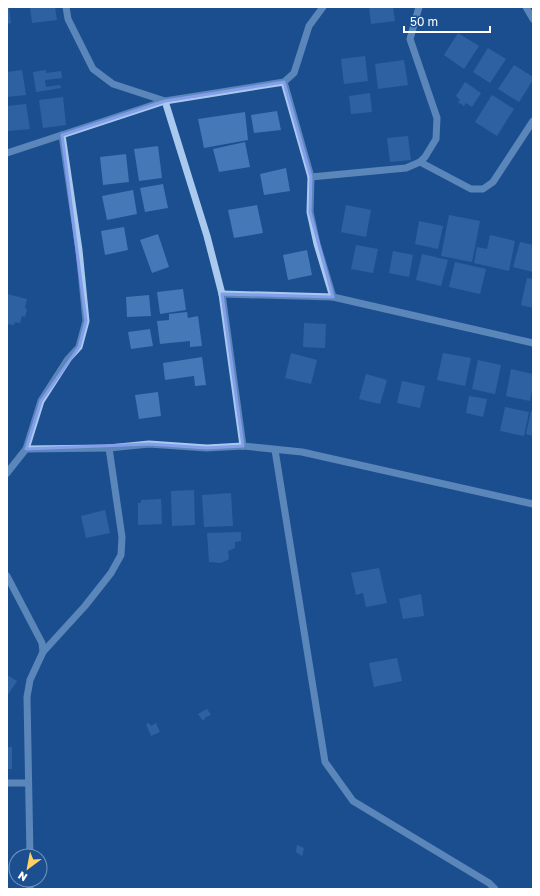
<svg xmlns="http://www.w3.org/2000/svg" width="540" height="896" font-family="'Golos Text',sans-serif">
	<style>
		.building { fill: #4478b7 }
		.lines { fill: none; stroke-linecap: round; stroke-linejoin: round }
		.minor { stroke: #a9c9ee; stroke-width: 7 }
		.marked { fill: none; stroke: #839eea; stroke-width: 3; stroke-linejoin: round }
	</style>
	<rect width="100%" height="100%" fill="#1b4f8f"/>
	<!-- building -->
	<g class="building">
		<path d="M7,7h2l2,16 -4,1z"/>
		<path d="M30,7h25l2,13 -25,3z"/>
		<path d="M369,7h24l2,14 -24,3z"/>
		<path d="M458,33l21,13 -15,23 -20,-14z"/>
		<path d="M488,48l18,11 -16,24 -17,-11z"/>
		<path d="M365,56l3,25 -24,3 -3,-25z"/>
		<path d="M404,60l4,25 -30,4 -3,-25z"/>
		<path d="M514,65l19,12v3l-14,22 -21,-13z"/>
		<path d="M22,70l4,25 -19,2v-25z"/>
		<path d="M46,70v3l15,-2 1,7 -17,2 1,7 14,-2 1,3 -25,4 -3,-20z"/>
		<path d="M465,82l16,11 -9,14 -6,-4 -2,3 -6,-4 2,-2 -4,-4z"/>
		<path d="M370,93l2,19 -21,2 -2,-18z"/>
		<path d="M492,95l22,14 -17,27 -22,-14z"/>
		<path d="M63,97l3,28 -23,3 -4,-28z"/>
		<path d="M26,104l4,25 -23,2v-25z"/>
		<path d="M277,111l4,19 -27,3 -3,-18z"/>
		<path d="M245,112l3,28 -44,8 -6,-29z"/>
		<path d="M408,136l3,24 -21,2 -3,-24z"/>
		<path d="M245,142l5,25 -31,5 -6,-23z"/>
		<path d="M158,146l4,32 -23,3 -5,-32z"/>
		<path d="M126,154l3,28 -26,3 -3,-28z"/>
		<path d="M286,168l4,23 -26,4 -4,-21z"/>
		<path d="M163,184l5,24 -23,4 -5,-24z"/>
		<path d="M133,190l4,24 -30,6 -5,-24z"/>
		<path d="M257,205l6,28 -29,5 -6,-28z"/>
		<path d="M346,205l25,5 -5,27 -25,-5z"/>
		<path d="M449,215l31,6 -8,41 -31,-6z"/>
		<path d="M419,221l24,5 -5,23 -23,-5z"/>
		<path d="M124,227l4,23 -23,5 -4,-24z"/>
		<path d="M158,234l11,33 -17,6 -12,-33z"/>
		<path d="M490,235l25,6 -6,30 -35,-8 3,-16 10,2z"/>
		<path d="M520,242l13,3v27l-20,-5z"/>
		<path d="M356,245l22,4 -5,24 -22,-4z"/>
		<path d="M307,250l5,25 -24,5 -5,-25z"/>
		<path d="M393,251l20,4 -4,22 -20,-4z"/>
		<path d="M422,254l26,6 -7,26 -25,-6z"/>
		<path d="M455,262l31,7 -6,25 -31,-7z"/>
		<path d="M527,278l6,1v29l-12,-3z"/>
		<path d="M183,289l3,21 -26,4 -3,-22z"/>
		<path d="M7,294l20,5 -2,9 2,1 -2,8 -3,-1 -2,7 -5,-1 -1,3 -7,-1z"/>
		<path d="M149,295l2,21 -24,1 -1,-20z"/>
		<path d="M187,312l1,6 10,-2 4,30 -12,1v-6l-30,3 -3,-23 12,-1v-6z"/>
		<path d="M304,323l22,1 -1,24 -22,-1z"/>
		<path d="M150,329l3,17 -22,3 -3,-17z"/>
		<path d="M291,353l26,7 -6,24 -26,-6z"/>
		<path d="M443,353l28,5 -6,28 -28,-6z"/>
		<path d="M202,357l4,28 -11,1 -1,-10 -29,4 -2,-17z"/>
		<path d="M478,360l23,5 -6,29 -23,-5z"/>
		<path d="M511,369l22,5v13l-3,14 -24,-5z"/>
		<path d="M366,374l21,6 -7,24 -21,-5z"/>
		<path d="M402,381l23,5 -5,22 -23,-5z"/>
		<path d="M158,392l3,24 -22,3 -4,-24z"/>
		<path d="M469,396l18,3 -4,18 -17,-4z"/>
		<path d="M505,407l24,5 -5,24 -24,-5z"/>
		<path d="M531,411h2v25l-7,-2z"/>
		<path d="M194,490l1,35 -23,1 -1,-35z"/>
		<path d="M231,493l2,33 -29,1 -2,-32z"/>
		<path d="M161,499l1,25 -24,1v-22h3v-3z"/>
		<path d="M105,510l5,23 -24,5 -5,-22z"/>
		<path d="M241,532v9l-6,1v6l-7,3 1,8 -8,4 -12,-1 -2,-29z"/>
		<path d="M379,568l8,35 -21,4 -3,-14 -7,2 -5,-22z"/>
		<path d="M421,594l3,22 -21,3 -4,-20z"/>
		<path d="M397,658l5,23 -28,6 -5,-24z"/>
		<path d="M7,675l10,6 -10,15z"/>
		<path d="M207,709l4,6 -5,2 -3,4 -5,-7z"/>
		<path d="M149,723l2,3 5,-3 4,9 -9,4 -5,-12z"/>
		<rect x="7" y="747" width="5" height="22"/>
		<path d="M297,845l7,3 -2,8 -6,-4z"/>
	</g>
	<g class="lines">
		<!-- minor -->
		<g class="minor">
			<path d="M66,7l2,12 25,50 20,15 52,17 42,135 15,58 21,152"/>
			<path d="M526,7l7,12"/>
			<path d="M284,82l27,95"/>
			<path d="M7,153l158,-52 119,-19 10,-9 15,-47 14,-19"/>
			<path d="M420,162l51,27h12l10,-7 40,-61"/>
			<path d="M222,294l111,3 200,46"/>
			<path d="M333,297l-16,-53 -7,-32 1,-35 95,-9 14,-6 5,-5 11,-18 1,-21 -27,-79 9,-32"/>
			<path d="M26,449l83,-1 40,-4 58,4 36,-2 59,6 231,52"/>
			<path d="M275,450l50,312 28,39 136,82 6,6"/>
			<path d="M7,473l19,-24 15,-48 27,-42 11,-12 7,-26 -7,-71 -17,-115"/>
			<path d="M7,576l35,67 1,9 -13,28 -3,17 3,159"/>
			<path d="M43,652l42,-46 26,-33 10,-18 1,-18 -13,-89"/>
			<path d="M7,783h21"/>
			<path d="M30,880v9"/>
		</g>
	</g>
	<!-- marked area -->
	<path d="M0 0H540V896H0ZM284,82l27,95 -1,35 23,85 -111,-3 21,152 -36,2 -58,-4 -123,5 15,-48 38,-54 7,-26 -24,-186 103,-34z" fill="#1b4f8f" fill-opacity=".55" fill-rule="evenodd"/>
	<path class="marked" d="M284,82l27,95 -1,35 23,85 -111,-3 21,152 -36,2 -58,-4 -123,5 15,-48 38,-54 7,-26 -24,-186 103,-34z"/>
	<!-- border -->
	<rect width="540" height="896" fill="none" stroke="#ffffff" stroke-width="16"/>
	<!-- north arrow -->
	<g transform="translate(28 868) rotate(212)"><circle r="19" fill="#1b4f8f" stroke="#7695bc"/>
	<path d="M0-3L7 15L0 10L-7 15Z" fill="#ffd166"/>
	<text y="-6" font-size="11" font-weight="bold" text-anchor="middle" fill="#ffffff">N</text>
	</g>
	<!-- scale -->
	<path d="M404 26v6h86v-6" fill="none" stroke="#ffffff" stroke-width="2"/>
	<text x="410" y="26" font-size="12" fill="#ffffff" stroke="#1b4f8f" stroke-width="3" paint-order="stroke">50 m</text>
</svg>
